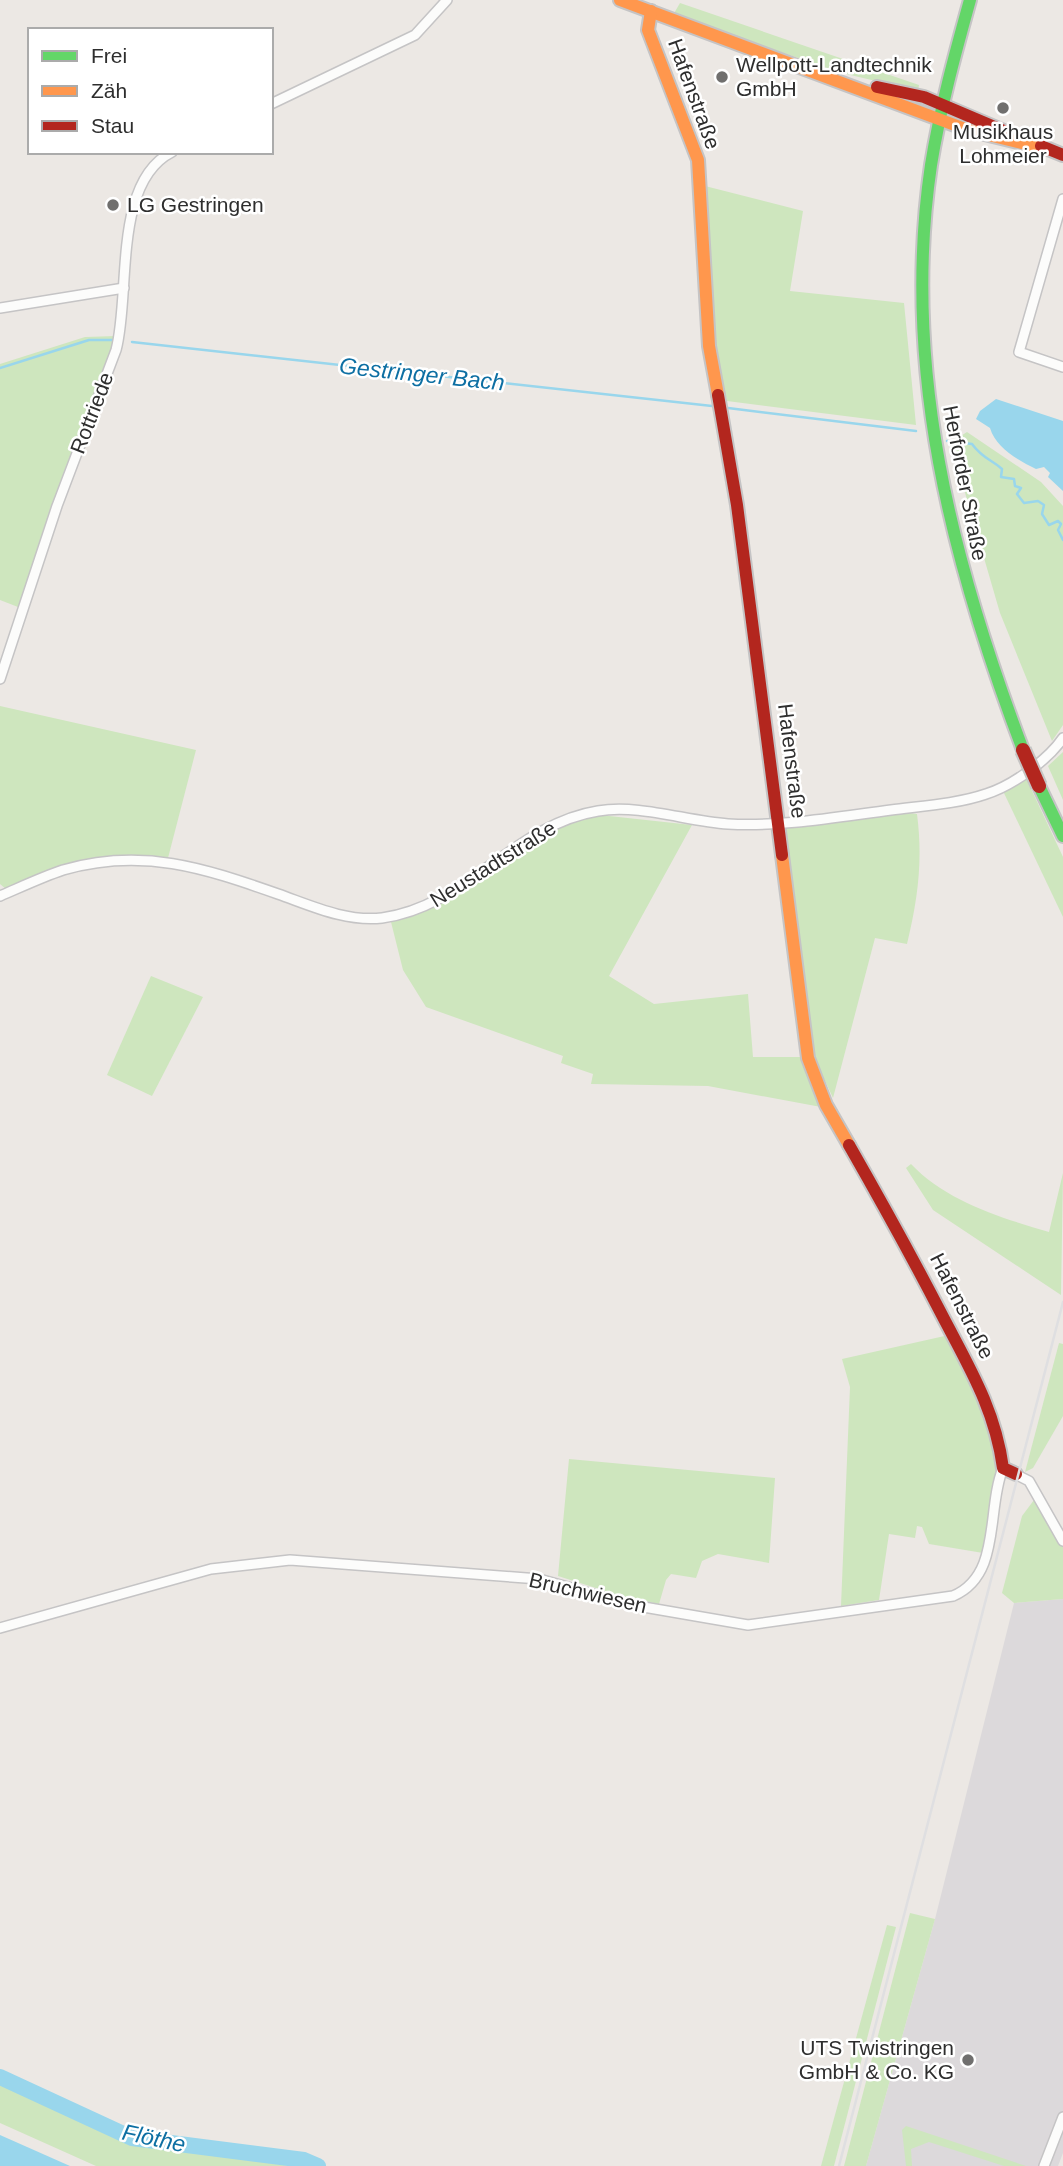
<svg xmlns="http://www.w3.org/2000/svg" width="1063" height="2166" font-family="Arial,sans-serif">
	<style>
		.industrial { fill: #dcd9db }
		.green { fill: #cee6be }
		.water { fill: #99d6ec }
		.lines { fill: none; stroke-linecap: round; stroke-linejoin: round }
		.stream { stroke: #99d6ec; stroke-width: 2.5 }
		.river { stroke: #99d6ec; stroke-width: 16 }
		.street-casing { stroke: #c5c4c5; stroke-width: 12 }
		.fast-casing { stroke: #c5c4c5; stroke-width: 16 }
		.slow-casing { stroke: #c5c4c5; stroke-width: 16 }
		.jam-casing { stroke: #c5c4c5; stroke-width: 16 }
		.street { stroke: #fcfcfb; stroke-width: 9 }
		.fast { stroke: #63d668; stroke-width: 12 }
		.slow { stroke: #ff974d; stroke-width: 12 }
		.jam { stroke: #b3261e; stroke-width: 12 }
		.rail { stroke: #dfdfe1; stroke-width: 2.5 }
		.jam-bridge-casing { stroke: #c6c5c4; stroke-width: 18; stroke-linecap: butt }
		.jam-bridge { stroke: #b3261e; stroke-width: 14 }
		.poi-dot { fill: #706f6e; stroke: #fff; stroke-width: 2.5 }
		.labels { text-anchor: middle; stroke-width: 5; stroke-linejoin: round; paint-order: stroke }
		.poi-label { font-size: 21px; fill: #2e2e2e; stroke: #fff; text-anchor: start }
		.street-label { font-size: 21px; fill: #2e2e2e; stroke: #fff }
		.water-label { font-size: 23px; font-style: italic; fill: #0d6fa3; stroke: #fff }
	</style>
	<rect width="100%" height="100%" fill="#ece8e4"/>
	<!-- industrial -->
	<path class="industrial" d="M1063,1599v554l-5,13h-192l69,-247 79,-316z"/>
	<!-- green -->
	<g class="green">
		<path d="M680,3l239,82 -1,6 -76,-18 -169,-58z"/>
		<path d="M705,186l98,25 -13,80 114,12 12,122 -189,-24 -11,-54z"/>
		<path d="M116,336l-98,271 -18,-7v-236l85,-27z"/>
		<path d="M967,432l74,50 22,24v219l-11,16 -52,-128 -43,-148 -1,-26z"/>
		<path d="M0,706l196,44 -28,108c-64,-9 -103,7 -162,31l-6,-5z"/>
		<path d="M1063,752v48l-15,-34z"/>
		<path d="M1026,778l37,79v60l-60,-126z"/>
		<path d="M902,812l15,2c6,46 1,85 -10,130l-32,-6 -42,160 -19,-41 -33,-231z"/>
		<path d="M600,815l92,10 -83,151 45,28 94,-10 5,63h51l17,50 -113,-21 -117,-2 2,-10 -32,-11 2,-7 -137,-49 -23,-37 -12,-48c69,-21 107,-61 167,-94 12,-7 28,-9 42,-13z"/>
		<path d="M151,976l52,21 -51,99 -45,-21z"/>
		<path d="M911,1164c35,37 90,54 138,68l14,-59 -2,122 -128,-85 -27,-42z"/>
		<path d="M949,1335l38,73 12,48 -16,97 -54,-9 -7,-17 -5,-1 -2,12 -26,-4 -10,66 -38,6 9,-219 -8,-28z"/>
		<path d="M1059,1343l4,1v72l-30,52 -8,4z"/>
		<path d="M569,1459l206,19 -6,85 -51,-9 -16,7 -6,17 -25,-4 -5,6 -7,24 -38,-8 -63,-20z"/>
		<path d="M1045,1499l18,35v65l-49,4 -12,-10 20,-77 12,-16z"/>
		<path d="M910,1913l25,6 -69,247h-22z"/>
		<path d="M887,1925l9,2 -62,239h-13z"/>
		<path d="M0,2083l132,58 178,25h-214l-96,-43z"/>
		<path d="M906,2126l120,40h-22l-75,-24 -18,7 1,17h-6l-4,-36z"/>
	</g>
	<!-- water -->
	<g class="water">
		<path d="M996,399l67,22v70l-15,-14 2,-4 -6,-6 -8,2c-18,-9 -40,-21 -46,-41l-14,-9 4,-8z"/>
		<path d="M0,2135l70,31h-70z"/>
	</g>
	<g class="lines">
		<!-- stream -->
		<g class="stream">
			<path d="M132,342l580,64"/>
			<path d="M0,368l89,-28h24"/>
			<path d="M728,408l188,23"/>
			<path d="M947,441l25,3c11,15 19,15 30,25l-1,8 13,2 1,7 6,2 -4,6 7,9 14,-2 6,4 -2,9 7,11 9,-4 3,3 -3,6 5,10"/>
		</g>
		<!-- river -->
		<path class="river" d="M0,2077l132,61 172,22 14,6"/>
		<!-- street casing -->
		<g class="street-casing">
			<g id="street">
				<path d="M271,104l144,-69 32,-35"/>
				<path d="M1063,199l-44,153 44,15"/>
				<path d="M0,308l124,-20"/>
				<path d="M0,679l57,-173 59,-156c15,-55 -4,-168 56,-198"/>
				<path d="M0,896c21,-9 42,-19 63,-26 79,-23 141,-2 215,24 34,12 68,28 104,24 84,-11 133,-94 216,-107 41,-7 88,10 130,13 54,3 109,-7 163,-14 31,-4 66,-6 95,-16 26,-8 62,-34 77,-56"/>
				<path d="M1019,1476l10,5 34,60"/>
				<path d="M0,1628l211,-59 79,-9 249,19 93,26 116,20 205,-29c49,-21 33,-86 50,-128"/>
				<path d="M1044,2166l19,-49"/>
			</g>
		</g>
		<!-- fast casing -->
		<g class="fast-casing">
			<g id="fast">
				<path d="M970,0c-15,54 -30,109 -39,165 -30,202 21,397 92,585"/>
				<path d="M1039,786l24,50"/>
			</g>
		</g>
		<!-- slow casing -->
		<g class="slow-casing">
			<g id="slow">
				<path d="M620,0l348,130 79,19"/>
				<path d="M651,11l-3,19 50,130 11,186 9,49"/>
				<path d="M782,855l26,203 18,47 23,40"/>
			</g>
		</g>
		<!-- jam casing -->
		<g class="jam-casing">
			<g id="jam">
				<path d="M877,87l47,10 80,34"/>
				<path d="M1041,146l22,9"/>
				<path d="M718,395l19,110 45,350"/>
				<path d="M849,1145c32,56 63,112 93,170 27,52 53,94 61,153l13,6"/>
			</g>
		</g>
		<!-- street -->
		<use href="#street" class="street"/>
		<!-- fast -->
		<use href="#fast" class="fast"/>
		<!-- slow -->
		<use href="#slow" class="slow"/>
		<!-- jam -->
		<use href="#jam" class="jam"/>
		<!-- rail -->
		<path class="rail" d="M839,2166l224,-864"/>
		<!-- jam-bridge casing -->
		<g class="jam-bridge-casing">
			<path id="jam-bridge" d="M1023,750l16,36"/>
		</g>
		<!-- jam-bridge -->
		<use href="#jam-bridge" class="jam-bridge"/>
	</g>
	<!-- markers -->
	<g class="poi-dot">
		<circle cx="722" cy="77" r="7"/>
		<circle cx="1003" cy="108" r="7"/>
		<circle cx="113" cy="205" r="7"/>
		<circle cx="968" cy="2060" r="7"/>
	</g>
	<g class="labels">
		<!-- poi labels -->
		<g class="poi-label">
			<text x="736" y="72">Wellpott-Landtechnik<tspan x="736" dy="24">GmbH</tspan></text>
			<text x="1003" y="139" text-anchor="middle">Musikhaus<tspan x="1003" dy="24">Lohmeier</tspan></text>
			<text x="127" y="212">LG Gestringen</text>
			<text x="954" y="2055" text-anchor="end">UTS Twistringen<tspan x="954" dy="24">GmbH &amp; Co. KG</tspan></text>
		</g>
		<!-- street labels -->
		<g class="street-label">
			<text transform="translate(694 94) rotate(70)" y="7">Hafenstraße</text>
			<text transform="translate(92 413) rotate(-69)" y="7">Rottriede</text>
			<text transform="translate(965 483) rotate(79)" y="7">Herforder Straße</text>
			<text transform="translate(792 761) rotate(83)" y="7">Hafenstraße</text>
			<text transform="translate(493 864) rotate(-32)" y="7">Neustadtstraße</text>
			<text transform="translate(962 1306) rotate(63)" y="7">Hafenstraße</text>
			<text transform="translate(588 1593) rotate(13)" y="7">Bruchwiesen</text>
		</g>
		<!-- water labels -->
		<g class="water-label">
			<text transform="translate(422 374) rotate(6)" y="8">Gestringer Bach</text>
			<text transform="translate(154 2138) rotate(12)" y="8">Flöthe</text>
		</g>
	</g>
	<!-- legend -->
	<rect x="28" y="28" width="245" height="126" fill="#ffffff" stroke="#ababab" stroke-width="2"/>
	<rect x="42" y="51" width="35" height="10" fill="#63d668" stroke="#ababab" stroke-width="2"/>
	<text x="91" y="63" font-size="21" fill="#2e2e2e">Frei</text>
	<rect x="42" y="86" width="35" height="10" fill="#ff974d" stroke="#ababab" stroke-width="2"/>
	<text x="91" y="98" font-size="21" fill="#2e2e2e">Zäh</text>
	<rect x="42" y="121" width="35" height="10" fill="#b3261e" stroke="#ababab" stroke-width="2"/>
	<text x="91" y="133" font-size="21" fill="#2e2e2e">Stau</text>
</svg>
